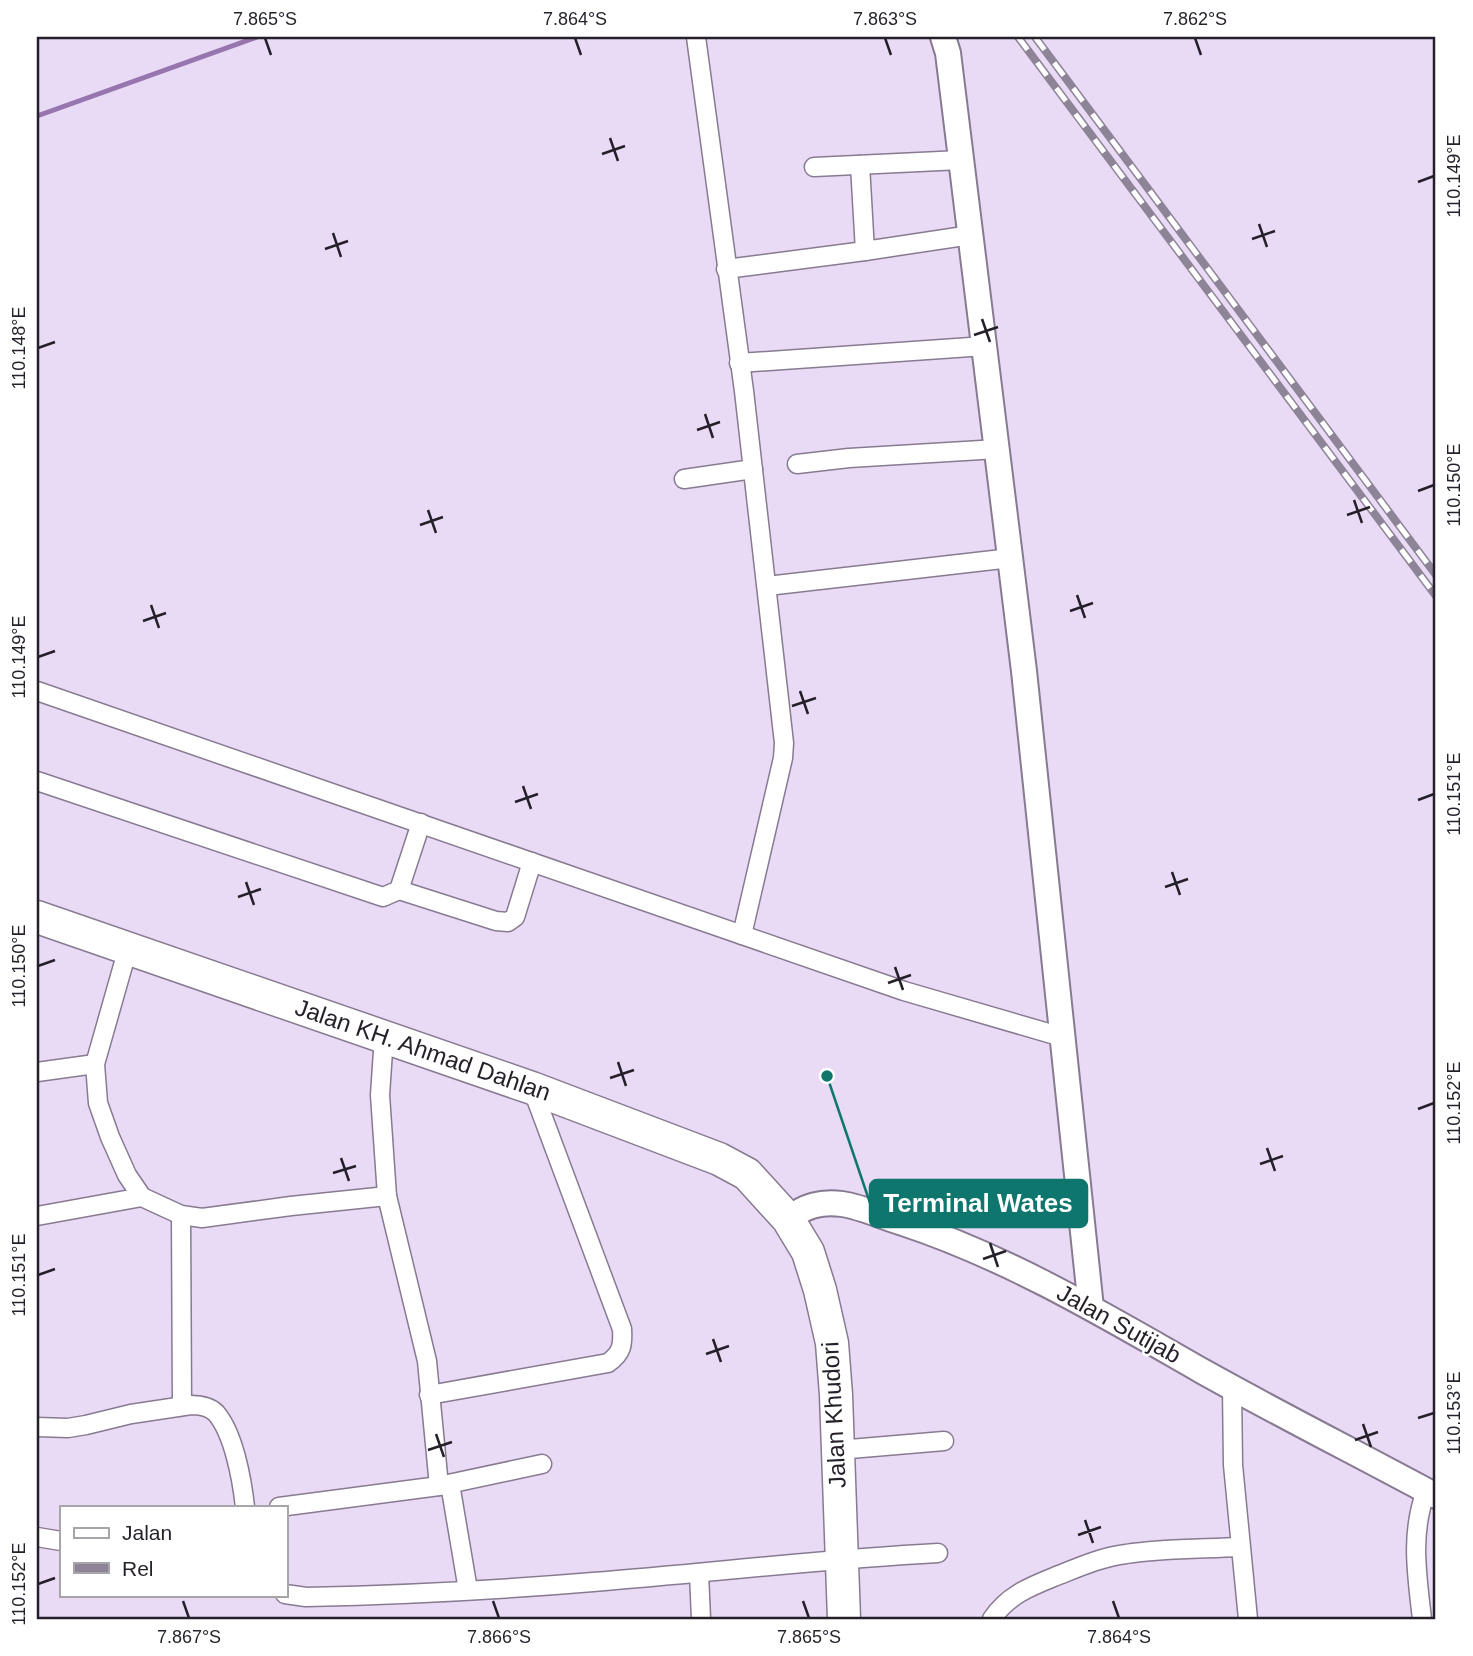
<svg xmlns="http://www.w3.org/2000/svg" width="1473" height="1656" font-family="Arial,sans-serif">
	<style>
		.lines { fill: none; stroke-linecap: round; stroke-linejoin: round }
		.stream { stroke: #9776af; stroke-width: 5 }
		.street-casing { stroke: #877a91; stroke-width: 21 }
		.secondary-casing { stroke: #877a91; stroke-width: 28 }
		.highway-casing { stroke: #877a91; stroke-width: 35 }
		.street { stroke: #fff; stroke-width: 18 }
		.secondary { stroke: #fff; stroke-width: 24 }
		.highway { stroke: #fff; stroke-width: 32 }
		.rail-casing { stroke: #8e8497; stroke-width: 8 }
		.rail { stroke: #fff; stroke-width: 5; stroke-dasharray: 16; stroke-linecap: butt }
		.ticks { fill: none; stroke: #241f28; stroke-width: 2.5 }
		.labels { text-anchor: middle; stroke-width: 5; stroke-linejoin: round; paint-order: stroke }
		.street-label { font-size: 24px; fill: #241f28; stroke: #fff }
		.leader { fill: none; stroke: #0f766e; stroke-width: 2.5 }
		.callout-dot { fill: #0f766e; stroke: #fff; stroke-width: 2.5 }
		.callout { fill: #0f766e; stroke: #0f766e; stroke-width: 2.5 }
		.callout-label { font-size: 26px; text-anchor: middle; font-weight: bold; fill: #fff }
		.neatline { fill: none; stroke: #241f28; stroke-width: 2.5 }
		.ticks-label { font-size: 18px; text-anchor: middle; fill: #241f28 }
	</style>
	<rect width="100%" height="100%" fill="#e9dbf5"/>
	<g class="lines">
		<!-- stream -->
		<path class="stream" d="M37,116l220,-79"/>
		<!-- street casing -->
		<g class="street-casing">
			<g id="street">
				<path d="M696,37l48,354 40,352 -1,15 -41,177"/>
				<path d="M860,165l5,86 106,-16"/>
				<path d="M814,167l147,-7"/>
				<path d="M726,269l139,-18"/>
				<path d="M739,363l246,-17"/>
				<path d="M797,464l52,-6 149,-9"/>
				<path d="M684,479l69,-10"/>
				<path d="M767,586l244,-28"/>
				<path d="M37,691l867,300 158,46"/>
				<path d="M37,781l346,116 16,-7 22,-67"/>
				<path d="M399,890l97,31 12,1 7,-5 17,-55"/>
				<path d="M128,948l-33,116 3,39 12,34 17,38 15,22 39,18 21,3 89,-12 96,-10"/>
				<path d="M384,1036l-4,59 7,101 40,165 12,125"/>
				<path d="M37,1072l58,-8"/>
				<path d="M181,1215l1,191"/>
				<path d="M37,1216l105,-19"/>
				<path d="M1232,1387l1,78 15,154"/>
				<path d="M429,1395l179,-32c14,-10 15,-18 14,-34l-90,-241"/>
				<path d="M37,1427l31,1 18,-3 45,-11 60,-9c9,0 18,1 25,8 18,21 26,67 29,94"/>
				<path d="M838,1450l106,-9"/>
				<path d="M450,1484l18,106"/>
				<path d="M279,1507l160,-21 103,-22"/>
				<path d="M37,1537l24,4"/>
				<path d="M699,1573l2,46"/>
				<path d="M285,1594l21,3c96,-2 192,-7 287,-15 115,-9 230,-23 345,-29"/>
				<path d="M992,1619c15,-23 37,-32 62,-42 23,-9 47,-20 72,-23 37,-6 76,-5 114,-7"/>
				<path d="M1422,1619c-5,-44 -12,-85 4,-128"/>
			</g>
		</g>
		<!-- secondary casing -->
		<g class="secondary-casing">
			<g id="secondary">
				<path d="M943,37l5,16 76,618 67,637"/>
				<path d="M788,1219c17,-13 33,-18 54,-15 20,3 41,13 61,19 106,35 203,93 299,148 77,43 156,83 234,125"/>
			</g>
		</g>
		<!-- highway casing -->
		<g class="highway-casing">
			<path id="highway" d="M37,917l495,171 187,71 28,15 41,45 20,33 12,38 12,53 4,52 8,224"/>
		</g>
		<!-- street -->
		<use href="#street" class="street"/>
		<!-- secondary -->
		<use href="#secondary" class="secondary"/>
		<!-- highway -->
		<use href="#highway" class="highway"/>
		<!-- rail casing -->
		<g class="rail-casing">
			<g id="rail">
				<path d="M1018,37l418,559"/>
				<path d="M1035,37l401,538"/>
			</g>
		</g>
		<!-- rail -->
		<use href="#rail" class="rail"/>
	</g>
	<!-- ticks -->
	<path class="ticks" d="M265,38l6,17M575,38l6,17M885,38l6,17M1195,38l6,17M610,138l8,23M602,154l23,-8M1418,182l16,-6M1259,224l8,23M333,233l8,24M1252,239l23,-8M325,249l23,-8M982,319l8,23M974,335l24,-8M38,348l17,-6M705,414l8,24M697,430l23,-8M1418,491l16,-6M1354,500l8,23M428,510l8,23M1347,515l23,-8M420,525l23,-8M1077,595l8,23M151,605l8,23M1070,611l23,-8M143,621l23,-8M38,657l17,-6M800,691l8,23M792,706l24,-8M523,786l8,23M1418,800l16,-6M515,802l23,-8M1172,872l8,23M246,882l8,23M1165,887l23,-8M238,897l23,-8M38,966l17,-6M895,967l8,23M888,983l23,-8M618,1062l8,24M610,1078l24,-8M1418,1109l16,-6M1267,1148l8,23M341,1158l8,23M1260,1164l23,-8M333,1173l23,-7M990,1243l8,24M983,1259l23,-8M38,1275l17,-6M713,1339l8,23M706,1354l23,-8M1418,1418l16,-5M1363,1424l8,23M436,1434l8,23M1355,1440l23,-8M428,1450l24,-8M1085,1520l8,23M1078,1535l23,-8M38,1584l17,-6M183,1601l6,17M493,1601l6,17M803,1601l6,17M1113,1601l6,17"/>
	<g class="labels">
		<!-- street labels -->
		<g class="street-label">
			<text transform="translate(423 1050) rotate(19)" y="8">Jalan KH. Ahmad Dahlan</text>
			<text transform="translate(1119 1324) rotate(29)" y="8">Jalan Sutijab</text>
			<text transform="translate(834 1415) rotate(-93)" y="8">Jalan Khudori</text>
		</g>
	</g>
	<!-- callouts -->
	<path class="leader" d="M827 1076L870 1203"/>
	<circle class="callout-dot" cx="827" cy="1076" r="7"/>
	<rect class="callout" x="870" y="1180" width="217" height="47" rx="7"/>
	<g class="callout-label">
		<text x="978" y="1212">Terminal Wates</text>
	</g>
	<!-- border -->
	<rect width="1473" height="1656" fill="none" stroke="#ffffff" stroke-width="77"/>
	<!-- legend -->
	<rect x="60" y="1506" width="228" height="91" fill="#ffffff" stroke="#a7a5a9" stroke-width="2"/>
	<rect x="74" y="1528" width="35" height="10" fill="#ffffff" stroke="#a7a5a9" stroke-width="2"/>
	<text x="122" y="1540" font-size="21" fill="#241f28">Jalan</text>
	<rect x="74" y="1563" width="35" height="10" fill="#8e8497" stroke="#a7a5a9" stroke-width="2"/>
	<text x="122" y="1576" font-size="21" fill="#241f28">Rel</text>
	<rect x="38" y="38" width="1396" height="1580" class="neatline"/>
	<g class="ticks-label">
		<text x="265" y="25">7.865°S</text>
		<text x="575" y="25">7.864°S</text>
		<text x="885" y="25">7.863°S</text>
		<text x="1195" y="25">7.862°S</text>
		<text transform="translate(1454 176) rotate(-90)" y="6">110.149°E</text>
		<text transform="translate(19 348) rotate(-90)" y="6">110.148°E</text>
		<text transform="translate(1454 485) rotate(-90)" y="6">110.150°E</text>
		<text transform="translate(19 657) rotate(-90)" y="6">110.149°E</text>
		<text transform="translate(1454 794) rotate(-90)" y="6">110.151°E</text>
		<text transform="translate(19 966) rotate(-90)" y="6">110.150°E</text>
		<text transform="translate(1454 1103) rotate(-90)" y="6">110.152°E</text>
		<text transform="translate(19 1275) rotate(-90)" y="6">110.151°E</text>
		<text transform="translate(1454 1413) rotate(-90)" y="6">110.153°E</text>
		<text transform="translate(19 1584) rotate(-90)" y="6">110.152°E</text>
		<text x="189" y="1643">7.867°S</text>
		<text x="499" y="1643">7.866°S</text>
		<text x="809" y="1643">7.865°S</text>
		<text x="1119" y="1643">7.864°S</text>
	</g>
</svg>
